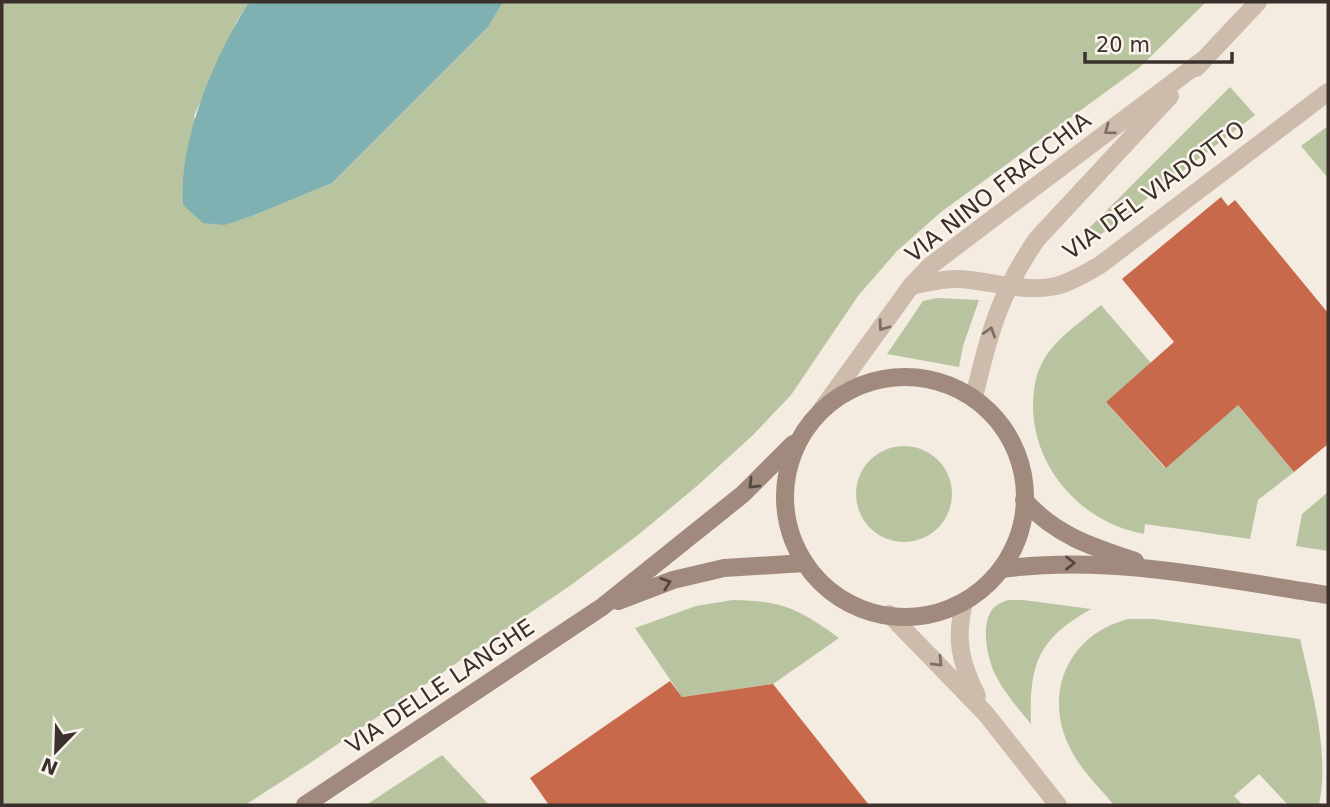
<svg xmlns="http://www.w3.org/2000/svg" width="1330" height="807" font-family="'DejaVu Sans',sans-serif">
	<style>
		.green { fill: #b8c4a0 }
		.water { fill: #7fb0b2 }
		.building { fill: #c8694b }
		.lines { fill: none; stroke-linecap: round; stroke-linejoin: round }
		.minor { stroke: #cdbbac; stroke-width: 18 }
		.tertiary { stroke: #cdbbac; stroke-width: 18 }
		.secondary { stroke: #a18a7d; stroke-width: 18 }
		.oneway { stroke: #7d6f65 }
		.oneway2 { stroke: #544640 }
		.labels { text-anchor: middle; stroke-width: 5; stroke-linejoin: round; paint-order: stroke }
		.street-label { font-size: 23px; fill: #3b302b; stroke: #fbf5ee }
	</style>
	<rect width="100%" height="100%" fill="#f4ebe1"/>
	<!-- green -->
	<g class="green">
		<path d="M2,2h247l-12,19 -43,95 31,109 27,-9 80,-33 156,-156 15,-25h703l-66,65 -199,145 -44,39 -39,45 -67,99 -39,41 -55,50 -59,49 -67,50 -264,180 -62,40h-243z"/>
		<path d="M1230,87l25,28 -164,127 -7,-9z"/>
		<path d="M1328,126v52l-27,-32z"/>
		<path d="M937,298l42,2 -16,46 -4,21 -72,-13 36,-53z"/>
		<path d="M1101,305l50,58 -45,39 59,66 72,-64 57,68 -36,28 -8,39 -105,-15 -1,10c-61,-11 -110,-64 -111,-127 0,-15 2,-32 10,-46 12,-22 39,-40 58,-56z"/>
		<circle cx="904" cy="494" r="48"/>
		<path d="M1328,492v59l-32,-5 6,-32z"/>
		<path d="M733,600c51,1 65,9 106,38l-66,46 -91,13 -47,-69 61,-22z"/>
		<path d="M1008,600h15l68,9c-53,30 -62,55 -60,115 -12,-15 -25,-29 -34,-46 -9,-16 -16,-48 -7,-65 4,-8 10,-10 18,-13z"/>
		<path d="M1128,619h26l146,20c12,53 30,113 19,166h-31l-29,-31 -25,22 9,9h-129c-14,-17 -33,-35 -43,-55 -29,-55 -4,-115 57,-131z"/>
		<path d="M442,755l47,50h-123z"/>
	</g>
	<!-- water -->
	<path class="water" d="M249,2h254l-15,25 -156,156 -80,33 -27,9 -22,-2 -20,-18c-5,-65 32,-149 66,-203z"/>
	<!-- building -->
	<g class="building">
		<path d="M1221,197l7,9 7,-6 93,113v131l-34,28 -56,-67 -72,63 -60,-66 68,-60 -52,-63z"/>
		<path d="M670,681l12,16 91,-13 96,121h-320l-19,-27z"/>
	</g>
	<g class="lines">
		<!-- minor -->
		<g class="minor">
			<path d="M911,286c16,-3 32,-8 49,-7 31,2 65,14 96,7 16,-4 30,-13 44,-21l228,-173"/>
			<path d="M964,602c-9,38 -4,59 13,94"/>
			<path d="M889,614l97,100 72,91"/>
		</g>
		<!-- tertiary -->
		<g class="tertiary">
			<path d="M1196,68l62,-66"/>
			<path d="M974,398c14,-62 26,-106 63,-159l133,-143"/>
			<path d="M822,409l89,-123 19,-20 273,-206"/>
		</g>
		<!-- secondary -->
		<g class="secondary">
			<circle cx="905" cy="497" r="120"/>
			<path d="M1024,500c31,35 68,47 111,61"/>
			<path d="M1002,569c108,-15 219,10 326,26"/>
			<path d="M618,601l55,-21 51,-12 81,-5"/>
			<path d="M305,805l297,-198 141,-113 50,-50"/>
		</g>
	</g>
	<!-- one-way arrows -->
	<defs><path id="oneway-chevron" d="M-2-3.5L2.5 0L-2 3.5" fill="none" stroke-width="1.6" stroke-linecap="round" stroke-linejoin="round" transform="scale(1.75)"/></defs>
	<g class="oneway">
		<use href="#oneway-chevron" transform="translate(1109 130) rotate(143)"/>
		<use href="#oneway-chevron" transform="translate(883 326) rotate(126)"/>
		<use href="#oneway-chevron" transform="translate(990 332) rotate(-73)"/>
		<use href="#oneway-chevron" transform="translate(938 662) rotate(45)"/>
	</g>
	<g class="oneway2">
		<use href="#oneway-chevron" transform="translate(753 484) rotate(135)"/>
		<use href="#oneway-chevron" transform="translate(1070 563)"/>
		<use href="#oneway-chevron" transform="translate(666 583) rotate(-19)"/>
	</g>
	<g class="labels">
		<!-- street labels -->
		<g class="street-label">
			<text transform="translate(998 187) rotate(-38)" y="8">VIA NINO FRACCHIA</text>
			<text transform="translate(1154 190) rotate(-36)" y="8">VIA DEL VIADOTTO</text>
			<text transform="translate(440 686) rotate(-34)" y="8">VIA DELLE LANGHE</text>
		</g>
	</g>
	<!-- border -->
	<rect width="1330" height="807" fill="none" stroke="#3b302b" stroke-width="7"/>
	<!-- north arrow -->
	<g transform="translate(56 751) rotate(203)" stroke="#fbf5ee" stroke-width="5" paint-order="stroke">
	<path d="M0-5L12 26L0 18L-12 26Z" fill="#3b302b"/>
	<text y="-10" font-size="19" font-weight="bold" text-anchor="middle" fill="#3b302b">N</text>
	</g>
	<!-- scale -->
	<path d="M1085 52v10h147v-10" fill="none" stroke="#3b302b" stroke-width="3.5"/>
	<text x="1096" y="52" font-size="21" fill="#3b302b" stroke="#fbf5ee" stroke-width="5" paint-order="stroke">20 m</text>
</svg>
